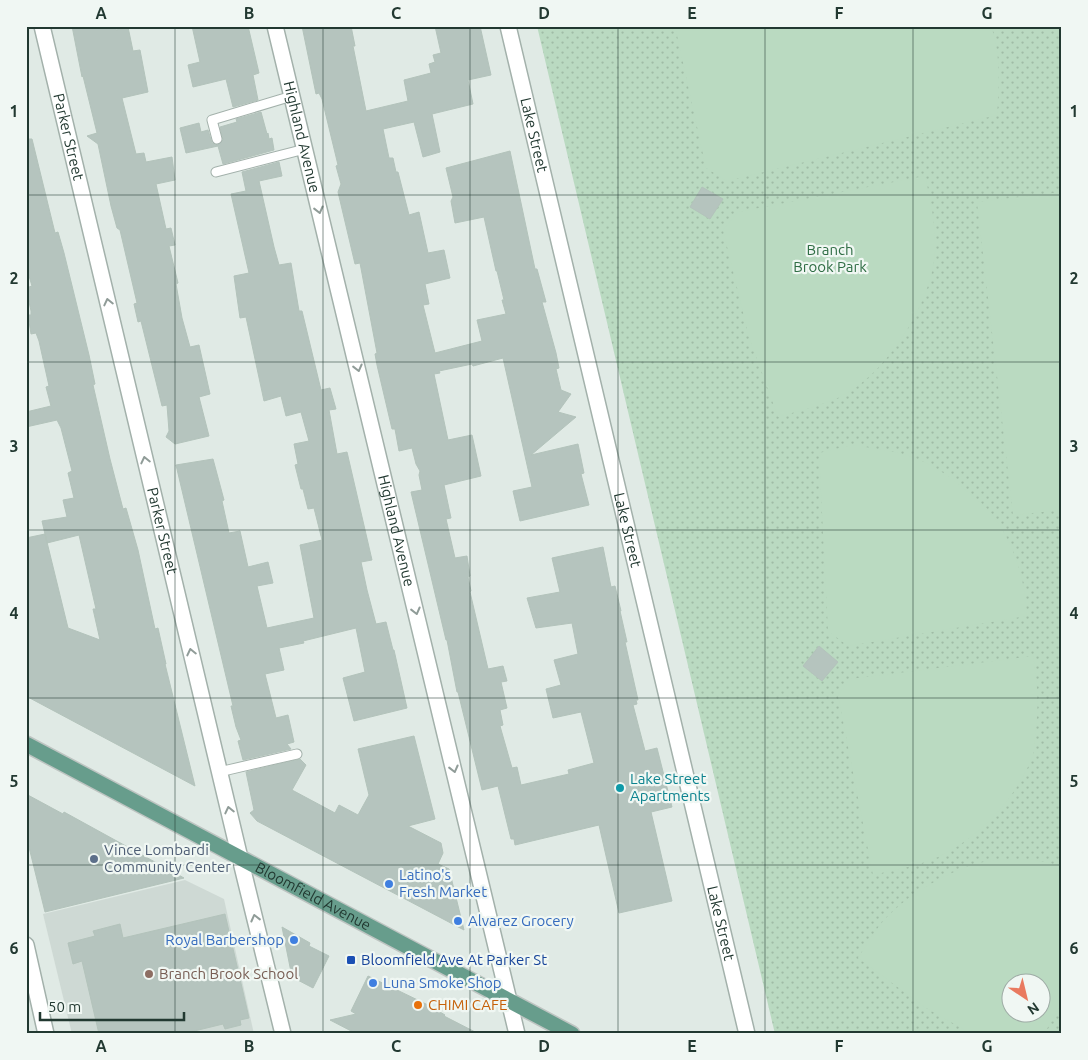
<svg xmlns="http://www.w3.org/2000/svg" width="1088" height="1060" font-family="Ubuntu,sans-serif">
	<style>
		.built { fill: #ced9d4 }
		.park { fill: url(#park-dots); fill-rule: evenodd }
		.pitch { fill: #badac1; fill-rule: evenodd }
		.building { fill: #b5c4be; stroke: #b3c3bb }
		.lines { fill: none; stroke-linecap: round; stroke-linejoin: round }
		.service-casing { stroke: #a3b1ab; stroke-width: 11 }
		.minor-casing { stroke: #a3b1ab; stroke-width: 18 }
		.tertiary-casing { stroke: #a3b1ab; stroke-width: 18 }
		.primary-casing { stroke: #bdc4c1; stroke-width: 18 }
		.service { stroke: #fff; stroke-width: 9 }
		.minor { stroke: #fff; stroke-width: 15 }
		.tertiary { stroke: #fff; stroke-width: 15 }
		.primary { stroke: #679d8c; stroke-width: 15 }
		.oneway { stroke: #909c98 }
		.grid { fill: none; stroke: #223931; stroke-width: 1; stroke-opacity: 0.55 }
		.culture-dot { fill: #0f9aa8; stroke: #f0f7f3; stroke-width: 2 }
		.service-dot { fill: #5c6f8a; stroke: #f0f7f3; stroke-width: 2 }
		.shop-dot { fill: #3f7fe0; stroke: #f0f7f3; stroke-width: 2 }
		.transit-dot { fill: #1a4fb4; stroke: #f0f7f3; stroke-width: 2 }
		.education-dot { fill: #8d6e63; stroke: #f0f7f3; stroke-width: 2 }
		.food-dot { fill: #e8710a; stroke: #f0f7f3; stroke-width: 2 }
		.labels { text-anchor: middle; stroke-width: 4.5; stroke-linejoin: round; paint-order: stroke }
		.street-label { font-size: 15px; fill: #223931; stroke: #f0f7f3 }
		.park-label { font-size: 15px; fill: #2f6d44; stroke: #f0f7f3 }
		.culture-label { font-size: 15px; fill: #0d838f; stroke: #f0f7f3; text-anchor: start }
		.service-label { font-size: 15px; fill: #4e5e75; stroke: #f0f7f3; text-anchor: start }
		.shop-label { font-size: 15px; fill: #366cbe; stroke: #f0f7f3; text-anchor: start }
		.transit-label { font-size: 15px; fill: #164399; stroke: #f0f7f3; text-anchor: start }
		.education-label { font-size: 15px; fill: #785e54; stroke: #f0f7f3; text-anchor: start }
		.food-label { font-size: 15px; fill: #c56008; stroke: #f0f7f3; text-anchor: start }
		.neatline { fill: none; stroke: #223931; stroke-width: 2 }
		.grid-label { font-size: 16px; text-anchor: middle; font-weight: bold; fill: #223931 }
	</style>
	<defs>
		<pattern id="park-dots" width="8" height="8" patternUnits="userSpaceOnUse" patternTransform="scale(1.25)"><rect width="8" height="8" fill="#badac1"/><path d="M2 2h.1M6 6h.1" fill="none" stroke="#a0bca6" stroke-width="1.8" stroke-linecap="round"/></pattern>
	</defs>
	<rect width="100%" height="100%" fill="#e0eae5"/>
	<!-- built -->
	<path class="built" d="M185,880l39,19 30,135h-182l-29,-120z"/>
	<!-- park -->
	<path class="park" d="M537,26h525v1008h-287zM1010,982h30v30h-30z"/>
	<!-- pitch -->
	<g class="pitch">
		<path d="M675,26h316c10,28 8,60 6,89l-270,66 -21,-13z"/>
		<path d="M925,176c6,26 11,49 10,76 -3,51 -49,123 -95,145 -20,9 -41,14 -62,20l-29,-80 -26,-107 15,-18z"/>
		<path d="M1062,192v318l-49,5 -36,-313z"/>
		<path d="M852,445c19,3 39,5 57,11 22,7 42,21 59,36 7,6 16,13 23,21 23,30 34,65 36,103l-179,30 -20,-15 -9,-178z"/>
		<path d="M1033,656c5,28 6,52 2,80 0,6 0,13 -2,19 -15,40 -49,78 -87,98 -22,12 -48,16 -73,22l-35,-180 12,-16z"/>
		<path d="M1005,859l30,1 27,6v137l-18,31h-72l-46,-26 -68,-50c6,-9 12,-20 19,-29 21,-29 64,-54 98,-65 9,-3 20,-3 30,-5zM1040,982v30h-30v-30z"/>
	</g>
	<!-- building -->
	<g class="building">
		<path d="M72,26h43l1,4 12,-3 5,24 7,-1 8,42 -26,6 14,56 8,-1 2,9 26,-5 3,23 -19,4 10,45 5,-1 4,17 -6,1 9,37 -2,1 6,34 8,29 9,-2 11,49 -11,3 10,39 -34,8 -9,-7 3,-6 -2,-26 -5,1 -21,-85 -3,1 -4,-18 3,-1 -17,-73 -3,-2 -6,-22 -13,-62 -11,-8 10,-3 -14,-57 -1,1z"/>
		<path d="M192,26h56l11,47 -6,2 5,25 -25,7 -7,-28 -33,8 -5,-22 12,-3z"/>
		<path d="M302,26h49l4,20h-2l13,65 42,-10 -4,-21 27,-7 -2,-9 6,-2 -2,-7 8,-2 -6,-27h45l11,49 -23,5 5,24 -41,10 8,38 -17,5 -9,-35 -31,7 6,29h4l3,14h2l11,43 10,-3 9,41 16,-3 6,28 -25,6 4,20 -6,1 12,48 47,-12 -5,-21 29,-6 -4,-14h2l-7,-29h-1l-12,-54 -29,6 -4,-22 2,-4 -7,-29 64,-17 25,118h2l9,33h-4l14,51 3,15 -3,1 5,21 10,4 -13,18 18,5 -45,38 47,-11 6,29 -3,1 8,31 -69,16 -7,-30 19,-4 -29,-129 -30,8 -1,-2 -33,7 1,2 -6,1 14,66 24,-5 9,41 -37,9 7,33 -5,1 9,39 12,-2 3,20 -2,1 3,14 -1,1 18,77 15,-3 4,15 -6,1 6,26 -7,2 3,15 -3,1 12,42 5,-1 4,18 48,-11 -1,-4 26,-7 -13,-51 -28,6 -7,-29 15,-4 -7,-25 24,-6 -6,-31 -36,5 -9,-30 33,-6 -8,-34 51,-11 8,40 4,-1 6,25h-1l7,31h-2l13,58h-2l1,4 -4,1 12,46 12,-3 15,59 -21,5 21,89 -53,12 -20,-88 -84,20 -1,-6h-3l-13,-53 -16,4 -24,-98h-1l-10,-52h-1l-35,-148 11,-2 -3,-15 1,-4 -4,-7 -4,-16 -13,3 -4,-22h-3l-15,-64 -2,-11 2,-1 -17,-90 -5,1 -17,-72 3,-8 -5,-18 2,-1 -16,-66 -3,-6 -3,1z"/>
		<path d="M261,112l6,22 1,-1 1,6 3,-1 2,12 -51,14 -5,-18 -32,7 -6,-25 19,-5 2,9 7,-2 4,13 6,2 5,-5 -3,-13 17,-5 -1,-3z"/>
		<path d="M26,139h6l23,94 3,-1 6,21 25,102 6,29 -2,1 17,74 13,50 3,-1 12,42 17,79 3,-1 8,36h-1l30,122 -169,-90v-158l19,-4 23,94 32,12 -7,-31h3l-17,-74 -32,8 -5,-22 25,-4 -4,-17 11,-2 -6,-25 4,-2 -11,-43 -4,-8 -31,7v-15l25,-6 -5,-19 3,-1 -10,-45 -3,-8 -5,1 -3,-19h3v-4l-5,-23 6,-2 -6,-20z"/>
		<path d="M279,162l3,14 -23,5 15,66 5,18 12,-2 8,48h3l19,79 9,-2 6,21 -7,1 8,44 10,-2 25,108 -11,2 6,28 9,34 10,-2 7,28h1l13,58 -53,13 -11,-43 22,-6 -9,-44 -53,13 1,2 -25,5 5,22 -19,4 11,44 12,-3 6,27 -7,2 4,5 -48,11 -5,-19 3,-1 -5,-13 -5,-21h2l-57,-241 37,-6 11,41 -2,1 7,32 11,-2 8,36 20,-5 5,21 -16,3 10,42 47,-10 -14,-73 22,-5 -8,-32 -6,1 -5,-20h-2l-6,-24 3,-1 -4,-20 15,-3 -8,-29 -15,4 -5,-20 -17,5 -18,-84 -6,1 -6,-42 15,-3 -18,-79 15,-3 -4,-19z"/>
		<path d="M702,187l21,12 -13,20 -20,-12z"/>
		<path d="M819,646l19,16 -16,19 -19,-15z"/>
		<path d="M414,736l21,83 -27,7 33,17 2,10 -5,11 11,5 15,61 -207,-109 -7,-8 4,-3 -8,-38 54,-13 6,6 -14,25 43,23 4,-8 19,10 11,-20 -11,-46z"/>
		<path d="M26,794l37,20 1,-2 120,66 -139,34 -19,-77z"/>
		<path d="M225,914l24,104 -9,2 1,5 -16,4 -2,-5 -41,10h-83l-17,-73 -9,3 -5,-21 27,-7 -2,-5 27,-7 3,14z"/>
		<path d="M282,927l28,16 -1,3 20,10 -16,32 -21,-11z"/>
		<path d="M368,976l60,29 17,10 -1,1 35,18h-122l-27,-14 26,-6 -5,-3z"/>
	</g>
	<g class="lines">
		<!-- service casing -->
		<g class="service-casing">
			<g id="service">
				<path d="M217,139l-5,-19 80,-24"/>
				<path d="M216,172l89,-23"/>
				<path d="M219,772l78,-18"/>
			</g>
		</g>
		<!-- minor casing -->
		<g class="minor-casing">
			<g id="minor">
				<path id="s1" d="M42,26l198,832 43,176"/>
				<path id="s2" d="M275,26l242,1008"/>
				<path d="M26,945l20,89"/>
			</g>
		</g>
		<!-- tertiary casing -->
		<g class="tertiary-casing">
			<g id="tertiary">
				<path id="s3" d="M508,26l239,1008"/>
			</g>
		</g>
		<!-- primary casing -->
		<g class="primary-casing">
			<g id="primary">
				<path id="s4" d="M26,744l546,290"/>
			</g>
		</g>
		<!-- service -->
		<use href="#service" class="service"/>
		<!-- minor -->
		<use href="#minor" class="minor"/>
		<!-- tertiary -->
		<use href="#tertiary" class="tertiary"/>
		<!-- primary -->
		<use href="#primary" class="primary"/>
	</g>
	<!-- one-way arrows -->
	<defs><path id="oneway-chevron" d="M-2-3.5L2.5 0L-2 3.5" fill="none" stroke-width="1.6" stroke-linecap="round" stroke-linejoin="round" transform="scale(1.25)"/></defs>
	<g class="oneway">
		<use href="#oneway-chevron" transform="translate(319 210) rotate(76)"/>
		<use href="#oneway-chevron" transform="translate(108 302) rotate(-103)"/>
		<use href="#oneway-chevron" transform="translate(358 368) rotate(76)"/>
		<use href="#oneway-chevron" transform="translate(145 460) rotate(-103)"/>
		<use href="#oneway-chevron" transform="translate(416 611) rotate(76)"/>
		<use href="#oneway-chevron" transform="translate(191 652) rotate(-103)"/>
		<use href="#oneway-chevron" transform="translate(454 769) rotate(76)"/>
		<use href="#oneway-chevron" transform="translate(229 810) rotate(-103)"/>
		<use href="#oneway-chevron" transform="translate(255 918) rotate(-104)"/>
	</g>
	<!-- grid -->
	<path class="grid" d="M175,26v1008M323,26v1008M470,26v1008M618,26v1008M765,26v1008M913,26v1008M26,195h1036M26,362h1036M26,530h1036M26,698h1036M26,865h1036"/>
	<!-- markers -->
	<circle class="culture-dot" cx="620" cy="788" r="5"/>
	<circle class="service-dot" cx="94" cy="859" r="5"/>
	<g class="shop-dot">
		<circle cx="389" cy="884" r="5"/>
		<circle cx="458" cy="921" r="5"/>
		<circle cx="294" cy="940" r="5"/>
		<circle cx="373" cy="983" r="5"/>
	</g>
	<rect class="transit-dot" x="346" y="955" width="10" height="10" rx="2.5"/>
	<circle class="education-dot" cx="149" cy="974" r="5"/>
	<circle class="food-dot" cx="418" cy="1005" r="5"/>
	<g class="labels">
		<!-- street labels -->
		<g class="street-label">
			<text dy="5" stroke="none"><textPath href="#s1" startOffset="114">Parker Street</textPath></text>
			<text dy="5" stroke="none"><textPath href="#s2" startOffset="114">Highland Avenue</textPath></text>
			<text dy="5" stroke="none"><textPath href="#s3" startOffset="112">Lake Street</textPath></text>
			<text dy="5" stroke="none"><textPath href="#s1" startOffset="519">Parker Street</textPath></text>
			<text dy="5" stroke="none"><textPath href="#s2" startOffset="519">Highland Avenue</textPath></text>
			<text dy="5" stroke="none"><textPath href="#s3" startOffset="518">Lake Street</textPath></text>
			<text dy="5" stroke="none"><textPath href="#s4" startOffset="325">Bloomfield Avenue</textPath></text>
			<text dy="5" stroke="none"><textPath href="#s3" startOffset="922">Lake Street</textPath></text>
		</g>
		<!-- park labels -->
		<g class="park-label">
			<text x="830" y="255">Branch<tspan x="830" dy="17">Brook Park</tspan></text>
		</g>
		<!-- culture labels -->
		<g class="culture-label">
			<text x="630" y="784">Lake Street<tspan x="630" dy="17">Apartments</tspan></text>
		</g>
		<!-- service labels -->
		<g class="service-label">
			<text x="104" y="855">Vince Lombardi<tspan x="104" dy="17">Community Center</tspan></text>
		</g>
		<!-- shop labels -->
		<g class="shop-label">
			<text x="399" y="880">Latino's<tspan x="399" dy="17">Fresh Market</tspan></text>
			<text x="468" y="926">Alvarez Grocery</text>
			<text x="284" y="945" text-anchor="end">Royal Barbershop</text>
			<text x="383" y="988">Luna Smoke Shop</text>
		</g>
		<!-- transit labels -->
		<g class="transit-label">
			<text x="361" y="965">Bloomfield Ave At Parker St</text>
		</g>
		<!-- education labels -->
		<g class="education-label">
			<text x="159" y="979">Branch Brook School</text>
		</g>
		<!-- food labels -->
		<g class="food-label">
			<text x="428" y="1010">CHIMI CAFE</text>
		</g>
	</g>
	<!-- border -->
	<rect width="1088" height="1060" fill="none" stroke="#f0f7f3" stroke-width="55"/>
	<!-- north arrow -->
	<g transform="translate(1026 998) rotate(145)"><circle r="24" fill="#f0f7f3" stroke="#9eaba5"/>
	<path d="M0-4L9 19L0 12L-9 19Z" fill="#e97a5f"/>
	<text y="-8" font-size="14" font-weight="bold" text-anchor="middle" fill="#223931">N</text>
	</g>
	<!-- scale -->
	<path d="M40 1012v8h144v-8" fill="none" stroke="#223931" stroke-width="2.5"/>
	<text x="48" y="1012" font-size="15" fill="#223931" stroke="#f0f7f3" stroke-width="4" paint-order="stroke">50 m</text>
	<rect x="28" y="28" width="1032" height="1004" class="neatline"/>
	<g class="grid-label">
		<text x="101" y="19">A</text>
		<text x="249" y="19">B</text>
		<text x="396" y="19">C</text>
		<text x="544" y="19">D</text>
		<text x="692" y="19">E</text>
		<text x="839" y="19">F</text>
		<text x="987" y="19">G</text>
		<text x="14" y="117">1</text>
		<text x="1074" y="117">1</text>
		<text x="14" y="284">2</text>
		<text x="1074" y="284">2</text>
		<text x="14" y="452">3</text>
		<text x="1074" y="452">3</text>
		<text x="14" y="619">4</text>
		<text x="1074" y="619">4</text>
		<text x="14" y="787">5</text>
		<text x="1074" y="787">5</text>
		<text x="14" y="954">6</text>
		<text x="1074" y="954">6</text>
		<text x="101" y="1052">A</text>
		<text x="249" y="1052">B</text>
		<text x="396" y="1052">C</text>
		<text x="544" y="1052">D</text>
		<text x="692" y="1052">E</text>
		<text x="839" y="1052">F</text>
		<text x="987" y="1052">G</text>
	</g>
</svg>
